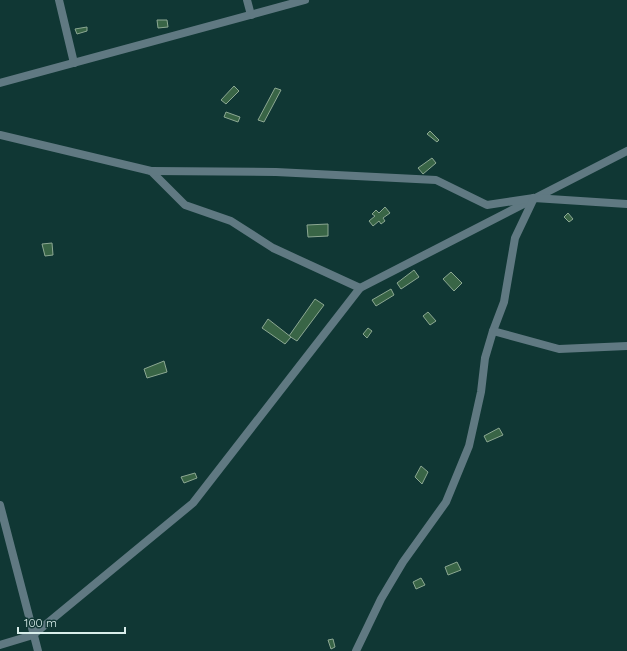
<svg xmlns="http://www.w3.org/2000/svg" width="627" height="651" font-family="Quicksand,sans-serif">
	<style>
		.building { fill: #396546; stroke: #8ca893 }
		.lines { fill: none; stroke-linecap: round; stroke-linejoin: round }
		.minor { stroke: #607982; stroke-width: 8 }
	</style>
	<rect width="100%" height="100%" fill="#103734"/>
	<!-- building -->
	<g class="building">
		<path d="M157,20h10l1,7 -10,1z"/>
		<path d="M87,27v4l-10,3 -2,-5z"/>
		<path d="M234,86l5,5 -13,13 -5,-4z"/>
		<path d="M275,88l6,2 -17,32 -6,-2z"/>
		<path d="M226,112l14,5 -2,5 -14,-5z"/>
		<path d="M430,131l9,9 -2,2 -10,-8z"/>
		<path d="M432,158l4,5 -13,11 -5,-6z"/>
		<path d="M385,207l5,6 -7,5 2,3 -4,3 -2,-3 -6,5 -4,-5 6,-5 -3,-2 4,-4 3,3z"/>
		<path d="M568,213l5,6 -4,3 -5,-5z"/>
		<path d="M328,224v12l-20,1 -1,-12z"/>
		<path d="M52,243l1,12 -8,1 -3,-12z"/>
		<path d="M414,270l5,7 -18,12 -4,-6z"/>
		<path d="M451,272l11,11 -8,8 -11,-12z"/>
		<path d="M391,289l3,6 -18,11 -4,-6z"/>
		<path d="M315,299l9,6 -27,36 -8,-5z"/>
		<path d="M428,312l8,9 -6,4 -7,-9z"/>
		<path d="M268,319l23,18 -6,7 -23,-16z"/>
		<path d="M368,328l4,3 -5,7 -4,-4z"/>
		<path d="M164,361l3,11 -20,6 -3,-9z"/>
		<path d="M499,428l4,7 -16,7 -3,-6z"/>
		<path d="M421,466l7,6 -6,12 -7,-7z"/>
		<path d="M195,473l2,5 -13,5 -3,-6z"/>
		<path d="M457,562l4,8 -13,5 -3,-8z"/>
		<path d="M421,578l4,7 -9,4 -3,-7z"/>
		<path d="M333,639l2,8 -4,2 -3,-9z"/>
	</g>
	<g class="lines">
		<!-- minor -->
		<g class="minor">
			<path d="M59,0l15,63"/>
			<path d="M247,0l4,15"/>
			<path d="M0,83l305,-83"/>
			<path d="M0,135l151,36 34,34 46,16 42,27 87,40 267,-137"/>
			<path d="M151,171l125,1 160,8 51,25 47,-7 93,6"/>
			<path d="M534,198l-19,40 -11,64 -11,29 66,18 68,-3"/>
			<path d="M0,505l38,146"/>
			<path d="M0,645l33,-10 160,-132 167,-215"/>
			<path d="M356,651l25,-52 22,-37 43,-60 23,-56 12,-54 4,-34 8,-27"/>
		</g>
	</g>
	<!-- scale -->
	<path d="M18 627v6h107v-6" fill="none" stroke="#d8edea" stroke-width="2"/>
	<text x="24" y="627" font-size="12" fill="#d8edea" stroke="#103734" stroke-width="3" paint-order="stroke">100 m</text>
</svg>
